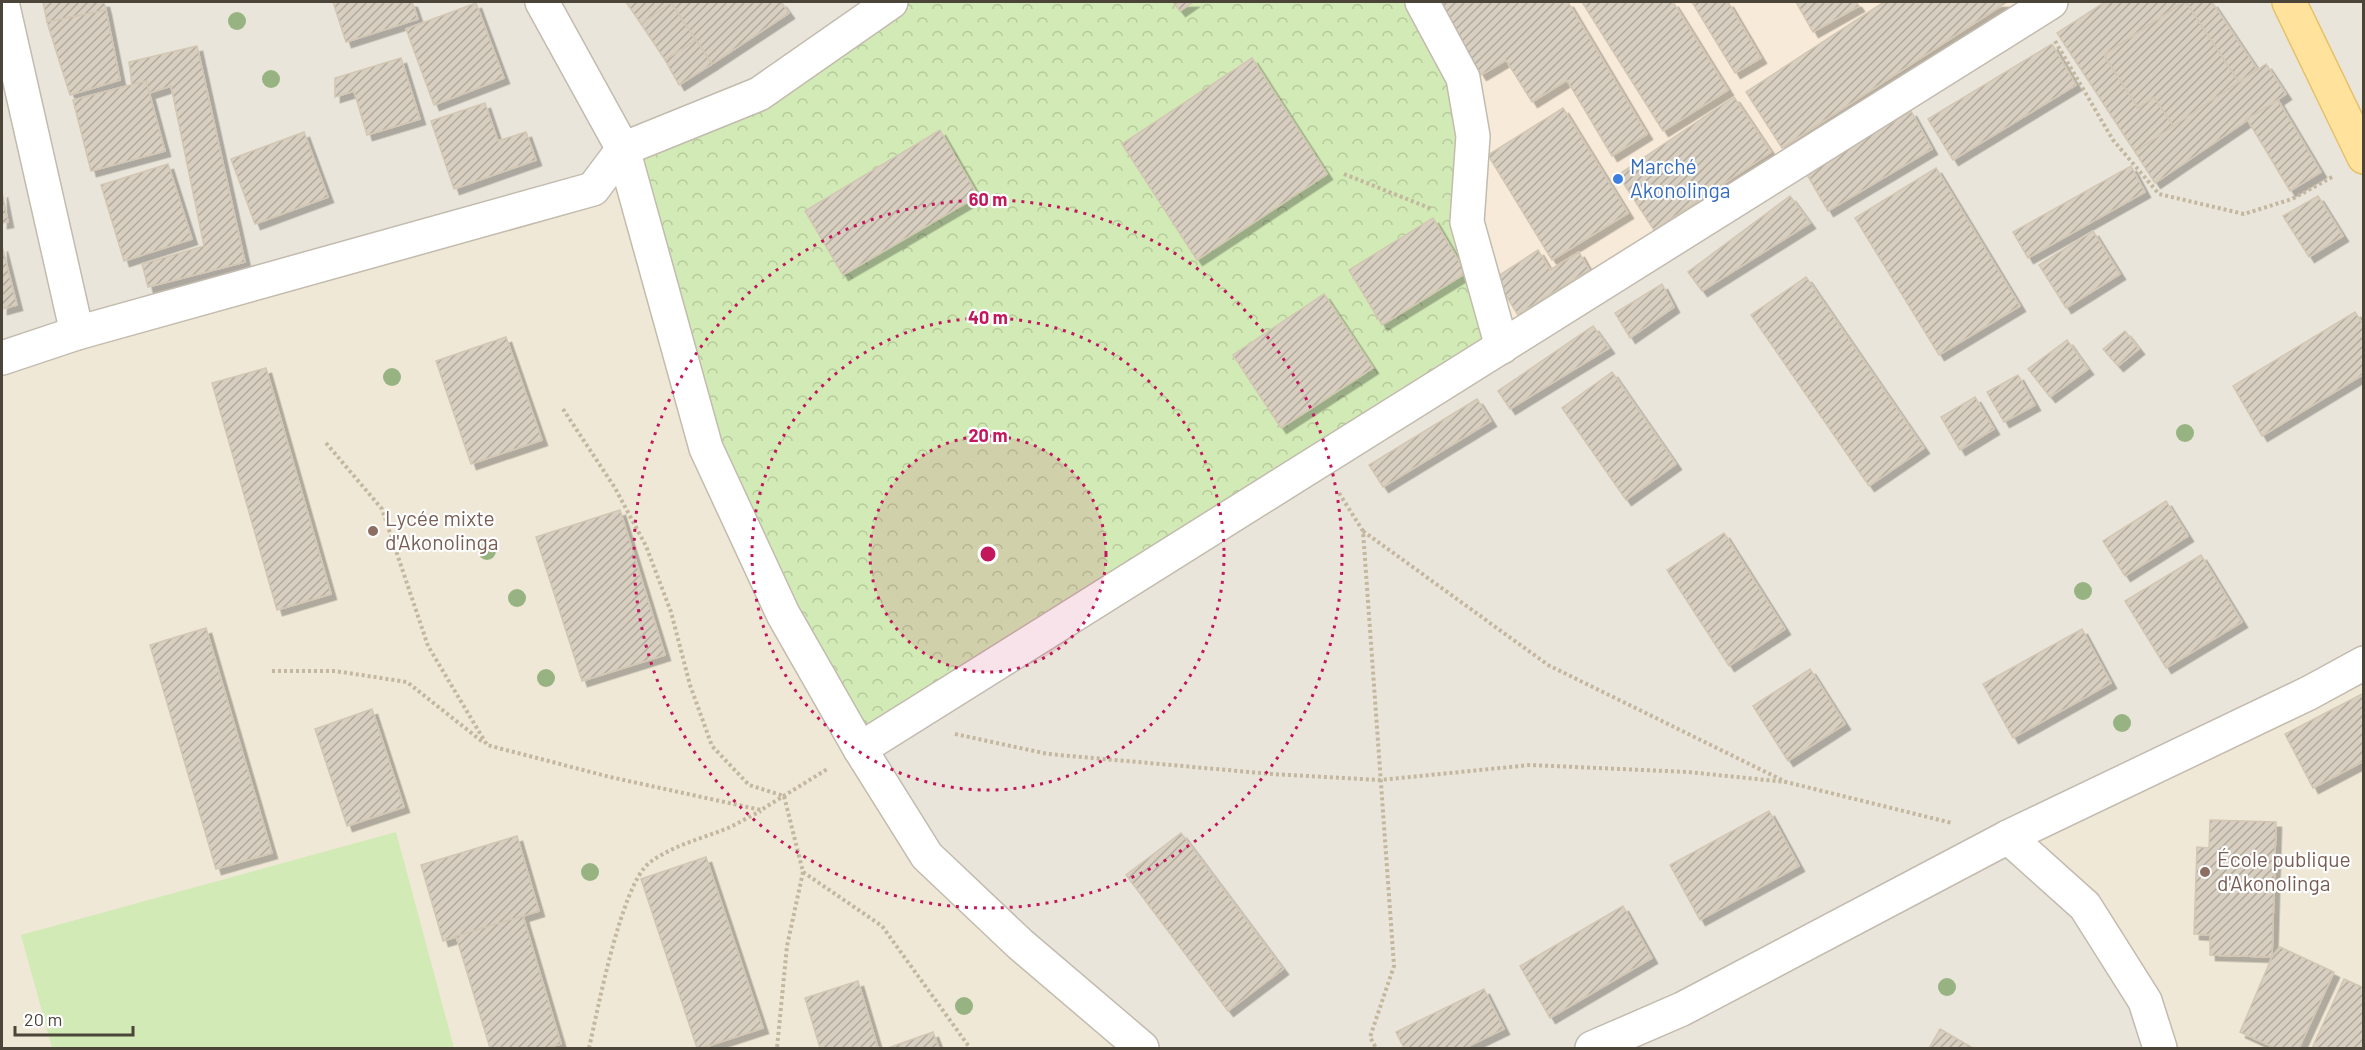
<svg xmlns="http://www.w3.org/2000/svg" width="2365" height="1050" font-family="Barlow,sans-serif">
	<style>
		.residential { fill: #eae5da }
		.commercial { fill: #f7ead8 }
		.education { fill: #efe8d6 }
		.green { fill: #d2eab5 }
		.forest { fill: url(#forest-crowns) }
		.building { fill: url(#building-hatch); stroke: #d3c7b4; stroke-width: 1.5; filter: url(#shadow) }
		.lines { fill: none; stroke-linecap: round; stroke-linejoin: round }
		.minor-casing { stroke: #c2bbae; stroke-width: 36 }
		.primary-casing { stroke: #e6c16a; stroke-width: 36 }
		.path { stroke: #c4b79f; stroke-width: 4; stroke-dasharray: 3 3; stroke-linecap: butt }
		.minor { stroke: #fff; stroke-width: 33 }
		.primary { stroke: #ffe39c; stroke-width: 33 }
		.tree { fill: #97b381 }
		.ring { fill: none; stroke: #c2185b; stroke-width: 3; stroke-dasharray: 3 6 }
		.shop-dot { fill: #3f7fe0; stroke: #fff; stroke-width: 2 }
		.education-dot { fill: #8d6e63; stroke: #fff; stroke-width: 2 }
		.labels { text-anchor: middle; stroke-width: 4.5; stroke-linejoin: round; paint-order: stroke }
		.shop-label { font-size: 21px; fill: #366cbe; stroke: #fff; text-anchor: start }
		.education-label { font-size: 21px; fill: #785e54; stroke: #fff; text-anchor: start }
		.centre { fill: #c2185b; stroke: #fff; stroke-width: 3 }
		.ring-label { font-size: 18px; text-anchor: middle; font-weight: bold; fill: #c2185b; stroke: #fff; stroke-width: 4.5; stroke-linejoin: round; paint-order: stroke }
	</style>
	<defs>
		<pattern id="forest-crowns" width="20" height="18" patternUnits="userSpaceOnUse" patternTransform="scale(1.5)"><rect width="20" height="18" fill="#d2eab5"/><path d="M2 6a3 3 0 1 1 6 0M12 15a3 3 0 1 1 6 0" fill="none" stroke="#b6ca9c"/></pattern>
		<pattern id="building-hatch" width="6" height="6" patternUnits="userSpaceOnUse" patternTransform="scale(1.5)"><rect width="6" height="6" fill="#d8cfc1"/><path d="M-1 1l2-2M0 6l6-6M5 7l2-2" fill="none" stroke="#b1aa9e"/></pattern>
		<filter id="shadow"><feDropShadow dx="5.5" dy="5.5" stdDeviation="0" flood-color="#0004"/></filter>
	</defs>
	<rect width="100%" height="100%" fill="#f6f3ec"/>
	<!-- residential -->
	<rect class="residential" x="2" y="2" width="2361" height="1046"/>
	<!-- commercial -->
	<path class="commercial" d="M1422,2h622l-542,345z"/>
	<!-- education -->
	<g class="education">
		<path d="M623,149l83,299 221,408 215,192h-1140v-690l591,-169z"/>
		<path d="M2363,662v386h-203l-15,-47 -137,-164z"/>
	</g>
	<!-- green -->
	<path class="green" d="M396,832l58,216h-402l-31,-113z"/>
	<!-- forest -->
	<path class="forest" d="M891,2h282l7,8 13,-8h229l41,76 4,144 35,125 -642,402 -154,-301 -83,-299 136,-55z"/>
	<!-- building -->
	<g class="building">
		<path d="M43,2h61l2,8 -59,12z"/>
		<path d="M333,2h79l6,17 -72,23z"/>
		<path d="M626,2h48l-33,22z"/>
		<path d="M674,2h107l8,11 -77,51 -41,-61z"/>
		<path d="M1173,2h20l-13,9z"/>
		<path d="M1438,2h130l79,132 -35,22 -45,-76 -35,22 -26,-42 -25,15z"/>
		<path d="M1582,2h91l55,88 -65,41z"/>
		<path d="M1692,2h36l33,56 -26,15z"/>
		<path d="M1796,2h60l3,4 -46,26z"/>
		<path d="M1884,2h123l-225,146 -36,-56z"/>
		<path d="M2105,2h79l-80,53 34,53 16,-11 20,30 -39,25 -78,-119z"/>
		<path d="M2184,2h2l53,80 -65,45 -20,-30 -16,11 -34,-53z"/>
		<path d="M2186,2h26l45,67 -18,13z"/>
		<path d="M476,3l28,75 -70,27 -28,-76z"/>
		<path d="M671,3l25,37 -31,20 -24,-36z"/>
		<path d="M106,10l14,70 -50,15 -23,-73z"/>
		<path d="M696,40l16,24 -33,21 -14,-25z"/>
		<path d="M2052,44l24,41 -123,75 -25,-41z"/>
		<path d="M197,46l48,216 -97,25 -6,-23 62,-18 -33,-160 -22,7 -3,-12 -14,4 -3,-23z"/>
		<path d="M401,58l19,61 -53,16 -13,-44 -19,6v-19z"/>
		<path d="M1252,58l75,116 -130,86 -75,-116z"/>
		<path d="M2266,64l20,30 -131,89 -20,-31z"/>
		<path d="M146,81l19,70 -74,20 -18,-71z"/>
		<path d="M1734,97l37,55 -117,78 -36,-55z"/>
		<path d="M2278,100l43,72 -31,19 -43,-72z"/>
		<path d="M485,103l13,38 28,-9 10,28 -82,29 -23,-68z"/>
		<path d="M1563,108l65,105 -76,47 -64,-105z"/>
		<path d="M1911,111l21,38 -104,62 -22,-38z"/>
		<path d="M940,130l38,66 -135,79 -38,-64z"/>
		<path d="M304,132l24,65 -73,27 -24,-65z"/>
		<path d="M168,164l24,75 -68,22 -23,-76z"/>
		<path d="M2131,166l14,26 -117,66 -15,-26z"/>
		<path d="M1936,168l84,138 -81,49 -84,-137z"/>
		<path d="M2,192l6,30 -6,1z"/>
		<path d="M1790,196l20,27 -108,68 -14,-19z"/>
		<path d="M2318,196l25,40 -34,21 -26,-41z"/>
		<path d="M1433,218l33,55 -84,52 -33,-55z"/>
		<path d="M2093,231l27,43 -54,34 -27,-43z"/>
		<path d="M2,246l15,59 -15,4z"/>
		<path d="M1538,250l12,20 29,-18 10,18 -71,45 -23,-37z"/>
		<path d="M1806,277l118,171 -55,38 -118,-171z"/>
		<path d="M1662,284l12,23 -44,31 -15,-25z"/>
		<path d="M1324,294l49,74 -92,60 -48,-73z"/>
		<path d="M2355,312l9,14v48l-102,62 -29,-50z"/>
		<path d="M1593,326l16,22 -99,61 -12,-18z"/>
		<path d="M2125,331l14,18 -21,17 -15,-17z"/>
		<path d="M506,337l36,103 -71,24 -35,-103z"/>
		<path d="M2067,340l21,29 -38,28 -22,-28z"/>
		<path d="M266,368l65,226 -54,16 -65,-227z"/>
		<path d="M1612,372l64,92 -50,36 -64,-92z"/>
		<path d="M2018,375l17,30 -31,17 -17,-30z"/>
		<path d="M1975,397l19,32 -34,21 -19,-33z"/>
		<path d="M1477,399l14,22 -108,66 -14,-22z"/>
		<path d="M2166,501l22,35 -63,40 -22,-35z"/>
		<path d="M620,510l45,145 -83,26 -46,-144z"/>
		<path d="M1724,533l61,96 -56,37 -62,-96z"/>
		<path d="M2201,555l41,67 -76,46 -41,-67z"/>
		<path d="M206,628l66,225 -56,16 -66,-224z"/>
		<path d="M2082,629l29,54 -98,55 -30,-54z"/>
		<path d="M1810,669l35,55 -57,37 -35,-55z"/>
		<path d="M2364,693v68l-51,27 -28,-54z"/>
		<path d="M372,709l32,98 -57,19 -32,-97z"/>
		<path d="M1769,811l30,55 -99,54 -30,-55z"/>
		<path d="M2210,820l66,2 -4,135 -62,-2v-20l-16,-1 3,-87 12,1z"/>
		<path d="M1181,833l102,136 -55,42 -102,-136z"/>
		<path d="M517,836l22,75 -96,30 -22,-76z"/>
		<path d="M706,857l57,171 -61,20h-5l-56,-169z"/>
		<path d="M1623,906l29,52 -102,60 -30,-52z"/>
		<path d="M523,916l38,128 -16,4h-55l-34,-112z"/>
		<path d="M2280,947l54,25 -35,76h-24l-35,-16 32,-75z"/>
		<path d="M2344,979l20,9v60h-52z"/>
		<path d="M858,981l20,67h-58l-15,-50z"/>
		<path d="M1484,989l20,40 -39,19h-61l-8,-16z"/>
		<path d="M1940,1029l33,19h-44z"/>
		<path d="M933,1032l6,16h-51z"/>
	</g>
	<g class="lines">
		<!-- minor casing -->
		<g class="minor-casing">
			<g id="minor">
				<path d="M2,2l75,331"/>
				<path d="M542,2l81,147 83,299 77,166 77,135 67,107 93,88 122,104"/>
				<path d="M1422,2l41,76 10,58 -6,86 35,125"/>
				<path d="M2,358l75,-25 516,-144 30,-40 136,-55 132,-92"/>
				<path d="M860,749l1191,-747"/>
				<path d="M2008,837l77,69 60,95 15,47"/>
				<path d="M1592,1048l90,-39 326,-172 301,-144 55,-30"/>
			</g>
		</g>
		<!-- primary casing -->
		<g class="primary-casing">
			<path id="primary" d="M2289,2l75,155"/>
		</g>
		<!-- path -->
		<g class="path">
			<path d="M2055,41l58,99 46,54 85,20 48,-15 42,-23"/>
			<path d="M1344,174l88,35"/>
			<path d="M563,409l52,79 31,58 25,66 19,73 22,61 37,39 35,11 19,76 -16,74 -10,102"/>
			<path d="M326,443l56,66 46,137 59,99 123,32 151,33 68,-42"/>
			<path d="M1339,493l24,38 31,435 -24,71 6,11"/>
			<path d="M1363,531l185,134 238,117 166,41"/>
			<path d="M272,671h63l72,11 77,61"/>
			<path d="M955,734l93,20 224,20 108,6 150,-15 158,7 98,10"/>
			<path d="M803,872l79,54 88,122"/>
			<path d="M589,1048c9,-39 32,-162 60,-185 24,-18 52,-24 79,-35 11,-5 22,-12 33,-17"/>
		</g>
		<!-- minor -->
		<use href="#minor" class="minor"/>
		<!-- primary -->
		<use href="#primary" class="primary"/>
	</g>
	<!-- trees -->
	<g class="tree">
		<circle cx="237" cy="21" r="9"/>
		<circle cx="271" cy="79" r="9"/>
		<circle cx="392" cy="377" r="9"/>
		<circle cx="2185" cy="433" r="9"/>
		<circle cx="487" cy="551" r="9"/>
		<circle cx="2083" cy="591" r="9"/>
		<circle cx="517" cy="598" r="9"/>
		<circle cx="546" cy="678" r="9"/>
		<circle cx="2122" cy="723" r="9"/>
		<circle cx="590" cy="872" r="9"/>
		<circle cx="1947" cy="987" r="9"/>
		<circle cx="964" cy="1006" r="9"/>
	</g>
	<!-- distance rings -->
	<circle cx="988" cy="554" r="118" fill="#c2185b" fill-opacity=".12"/>
	<g class="ring">
		<circle cx="988" cy="554" r="118"/>
		<circle cx="988" cy="554" r="236"/>
		<circle cx="988" cy="554" r="354"/>
	</g>
	<!-- markers -->
	<circle class="shop-dot" cx="1618" cy="179" r="6"/>
	<g class="education-dot">
		<circle cx="373" cy="531" r="6"/>
		<circle cx="2205" cy="872" r="6"/>
	</g>
	<g class="labels">
		<!-- shop labels -->
		<g class="shop-label">
			<text x="1630" y="174">Marché<tspan x="1630" dy="24">Akonolinga</tspan></text>
		</g>
		<!-- education labels -->
		<g class="education-label">
			<text x="385" y="526">Lycée mixte<tspan x="385" dy="24">d'Akonolinga</tspan></text>
			<text x="2217" y="867">École publique<tspan x="2217" dy="24">d'Akonolinga</tspan></text>
		</g>
	</g>
	<circle cx="988" cy="554" r="9" class="centre"/>
	<g class="ring-label">
		<text x="988" y="206">60 m</text>
		<text x="988" y="324">40 m</text>
		<text x="988" y="442">20 m</text>
	</g>
	<!-- border -->
	<rect width="2365" height="1050" fill="none" stroke="#4b4439" stroke-width="6"/>
	<!-- scale -->
	<path d="M15 1026v9h118v-9" fill="none" stroke="#4b4439" stroke-width="3"/>
	<text x="24" y="1026" font-size="18" fill="#4b4439" stroke="#ffffff" stroke-width="4.5" paint-order="stroke">20 m</text>
</svg>
